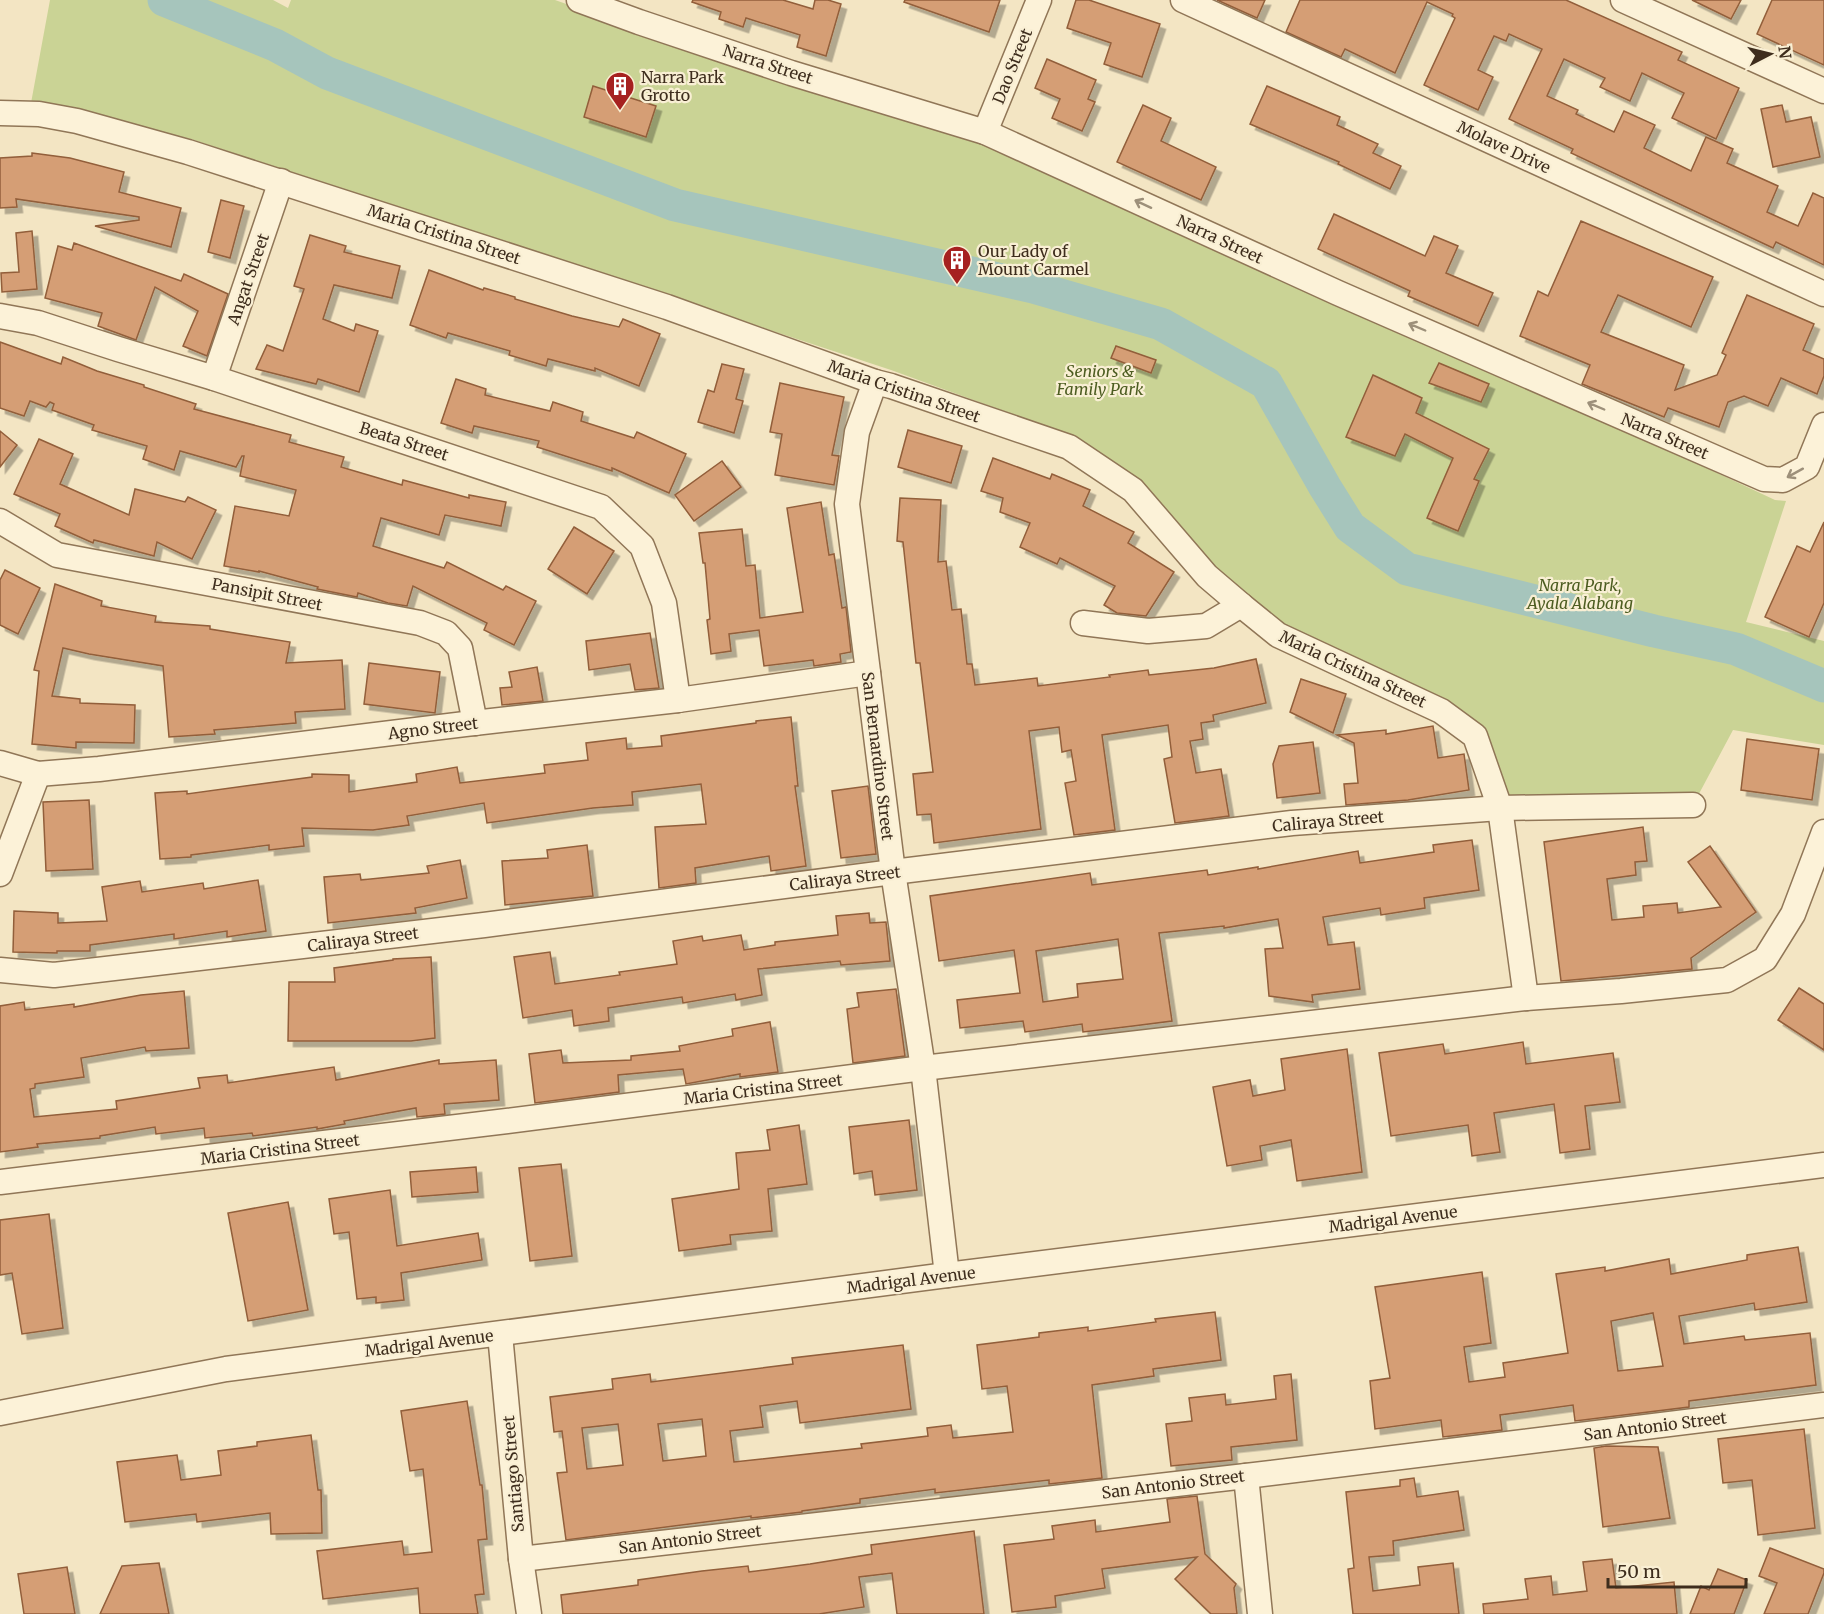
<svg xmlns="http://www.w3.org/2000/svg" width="1824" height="1614" font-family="Merriweather,serif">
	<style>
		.green { fill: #cad395 }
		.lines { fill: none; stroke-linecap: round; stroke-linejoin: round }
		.river { stroke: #a6c5bc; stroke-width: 33 }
		.building { fill: #d59e75; stroke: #925e3a; stroke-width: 1.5; fill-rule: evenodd; filter: url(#shadow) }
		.minor-casing { stroke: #907657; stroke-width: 27 }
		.minor { stroke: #fcf2d8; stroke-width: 24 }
		.oneway { stroke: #9d907a }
		.labels { text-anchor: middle; stroke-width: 4.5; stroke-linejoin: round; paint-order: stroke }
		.street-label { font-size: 16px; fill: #3e2d1d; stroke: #f9efd4 }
		.poi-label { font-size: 16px; fill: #3e2d1d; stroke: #f9efd4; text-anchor: start }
		.park-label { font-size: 16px; font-style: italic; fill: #4d5d21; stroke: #f9efd4 }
	</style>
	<defs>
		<filter id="shadow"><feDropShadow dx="5.5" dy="5.5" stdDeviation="0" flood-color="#0004"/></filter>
	</defs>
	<rect width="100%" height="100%" fill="#f3e5c3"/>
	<!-- green -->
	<path class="green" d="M50,0h223l15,8 3,-8h264l85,30 338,105 515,233 282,132 11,1 -40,121 78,19v104l-91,-15 -40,75h-194l-23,-70 -26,-33 -74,-31 -94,-46 -39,-30 -168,-158 -184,-67 -700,-231 -160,-36z"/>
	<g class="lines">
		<!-- river -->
		<path class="river" d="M164,0l111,45 52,28 348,132 358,82 128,37 105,59 59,104 25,40 57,42 247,62 82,18 88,37"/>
	</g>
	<!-- building -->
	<g class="building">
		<path d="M693,0h90l30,9 2,-9h13l13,4 -15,52 -29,-9 3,-12 -54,-17 -3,9 -24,-8 2,-7 -29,-10z"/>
		<path d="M905,0h95l-11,32 -85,-30z"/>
		<path d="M1076,0h13l71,24 -18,53 -38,-13 7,-21 -44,-15z"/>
		<path d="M1217,0h48l-8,18z"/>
		<path d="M1300,0h266l116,52 -4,8 61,28 -23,51 -44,-21 12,-25 -42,-20 -12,28 -30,-14 5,-9 -41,-19 -17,37 31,14 -2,4 38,18 10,-21 31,14 -11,23 47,23 15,-34 27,12 -6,14 51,23 -11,26 31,14 15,-33 11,5v67l-48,-23 -3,6 -202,-95 2,-4 -64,-30 33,-70 -33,-15 -3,7 -12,-5 -16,34 15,7 -15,33 -54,-25 31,-67 -3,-2 1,-2 -26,-12 -32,71 -50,-24 -4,8 -55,-25z"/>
		<path d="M1692,0h49l-10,19z"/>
		<path d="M1772,0h52v65l-67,-31z"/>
		<path d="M1047,59l49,21 -8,19 7,3 -13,29 -30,-13 8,-19 -25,-11z"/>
		<path d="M593,86l63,20 -10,31 -62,-20z"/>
		<path d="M1267,86l73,31 -3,8 41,19 -5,9 28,13 -11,23 -52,-25 1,-2 -89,-38z"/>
		<path d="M1143,105l28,13 -10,23 55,26 -15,33 -84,-38z"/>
		<path d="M1782,105l4,17 25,-5 9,40 -47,10 -12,-58z"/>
		<path d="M32,153l38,5 54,14 -5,20 62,16 -10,39 -76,-21 44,-6v-3l-123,-18 1,8 -17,1v-50l32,-2z"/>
		<path d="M221,200l23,6 -14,52 -22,-6z"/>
		<path d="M1334,214l91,42 9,-20 24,10 -12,27 47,20 -15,33 -70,-30 2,-5 -92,-42z"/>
		<path d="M1581,221l132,56 -22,50 -73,-32 -17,37 83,33 -9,25 42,-15 9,-20 -4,-2 25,-58 67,29 -11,26 21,9v17l-7,18 -36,-16 -13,28 -24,-10 -16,6 -9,25 -51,-19 -4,9 -82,-33 8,-19 -70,-29 18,-45 10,5z"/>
		<path d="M32,231l5,58 -35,3 -1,-19 18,-1 -3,-39z"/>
		<path d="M310,235l36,11 -2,6 56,14 -8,32 -58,-13 -11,34 31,12 2,-7 22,7 -19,61 -41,-13 -2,5 -60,-15 11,-24 16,6 21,-62 -10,-3z"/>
		<path d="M74,243l107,38 3,-7 44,20 -21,62 -24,-10 15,-35 -43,-24 -19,53 -38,-14 4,-13 -57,-15 13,-52 14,4z"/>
		<path d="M429,270l54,20 1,-2 31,9v2l57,17 47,11 4,-8 37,15 -21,52 -44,-18v3l-47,-12 -2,7 -37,-11 1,-4 -62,-18 -2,5 -36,-13z"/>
		<path d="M0,342l61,22 2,-7 34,14 47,14v2l52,17 -2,5 97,26 -2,7 55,15 -3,10 61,18 1,-5 66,18v-3l37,7 -5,24 -56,-11 -6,20 -58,-17 -8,28 71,22 3,-6 56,28 3,-4 30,15 -22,44 -30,-15 3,-7 -74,-37 -6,20 -19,-3 -30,-10 -1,4 -40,-8 1,-2 -59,-16v1l-35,-6 11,-60 54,10 7,-26 -56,-14 4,-20h-2l-6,11 -56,-16 -6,19 -31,-11 4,-13 -55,-16 2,-5 -42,-15 2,-6 -4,-2 -4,5 -16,-6 -6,15 -24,-8z"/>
		<path d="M1116,346l40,14 -5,13 -40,-15z"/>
		<path d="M1439,363l50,21 -8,18 -52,-19z"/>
		<path d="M722,364l22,5 -8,30 7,2 -9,32 -36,-11 10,-32 6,2z"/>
		<path d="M1373,375l49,23 -6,15 73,36 -15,30 5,2 -21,50 -31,-13 26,-60 -48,-24 -10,22 -49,-19z"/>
		<path d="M456,379l30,10 -1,6 65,16 3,-9 30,10 -2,9 53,17 3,-6 49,22 -17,39 -57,-25v3l-75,-24 2,-6 -65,-15 -2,7 -31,-10z"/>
		<path d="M780,383l64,14 -12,58 7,1 -5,29 -59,-10 7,-41 -12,-2z"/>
		<path d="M908,430l54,16 -11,37 -53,-16z"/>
		<path d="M0,431l17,14 -17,22z"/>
		<path d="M39,439l34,15 -13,30 69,31 6,-26 50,13 3,-5 28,13 -24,49 -35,-17 -3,14 -60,-16 -1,3 -38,-17 5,-12 -46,-20z"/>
		<path d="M993,458l57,21 2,-5 38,16 -7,16 51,26 -6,11 46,29 -28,44 -29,-3 -13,-8 11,-19 -55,-28 -3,6 -37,-17 10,-24 -30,-11 3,-14 -22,-7z"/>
		<path d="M722,461l19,26 -47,34 -19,-26z"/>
		<path d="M900,498l41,2 -3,62 8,-1 6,49 9,-1 6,55h5l3,21 62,-7 1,8 72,-9 -1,-2 39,-5 1,5 65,-7 42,-9 10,44 -53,12 1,6 -13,2 2,16 -13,2 6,32 25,-4 8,47 -54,7 -11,-64 8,-2 -4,-32 -66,10 13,95 -41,5 -9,-52 11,-2 -5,-31 -9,2 -3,-25 -30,4 12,98 -107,14 -3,-29 -14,1 -4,-41 20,-2 -13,-109h-4l-13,-121 -6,-1z"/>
		<path d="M821,502l8,53 5,-1 8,54 4,-1 5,45 -11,2 1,8 -27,4 -1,-6 -49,6 -5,-36 -30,4 2,17 -20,3 -4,-34 3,-1 -5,-56h-2l-4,-30 43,-4 4,37 9,-1 5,53 43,-6 -16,-104z"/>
		<path d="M1824,522v81l-15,34 -44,-20 32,-71 13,6z"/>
		<path d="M574,527l40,24 -27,43 -39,-25z"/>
		<path d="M5,570l35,18 -22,46 -18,-9v-45z"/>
		<path d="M55,584l47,17 -1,5 55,10 -1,6 55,4v3l80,13 -4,21 56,-3 3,49 -50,3 1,11 -82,7 1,4 -46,3 -6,-71 -74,-12 -26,-6 -11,48 28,3v4l55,2 -1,38 -58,-1v6l-44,-4 7,-73 -5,-1z"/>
		<path d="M650,633l9,55 -24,2 -5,-26 -41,6 -3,-29z"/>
		<path d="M369,663l71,9 -5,41 -71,-9z"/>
		<path d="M537,667l6,34 -41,4 -2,-17 12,-1 -3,-15z"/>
		<path d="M1301,679l45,15 -13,39 -43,-21z"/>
		<path d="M791,717l7,69h-3l11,80 -35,5 -2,-15 -74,12 1,15 -37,5 -4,-61 51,-3 -5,-40 -69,8 1,13 -40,3 -106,15 -3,-20 -77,13 2,9 -36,5 -71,-2 2,18 -35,4v-5l-78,10v2l-31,2 -5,-66 32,-2v3l125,-17v-3l37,1v17l68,-10 -1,-8 41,-7 3,16 85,-10 -1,-8 44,-5 -2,-17 40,-5 1,11 35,-3 -1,-10 95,-13v-2z"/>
		<path d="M1433,726l5,32 26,-4 5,36 -61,10 -62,5 -2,-21 14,-1 -4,-40 -17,-8 49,-5v4z"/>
		<path d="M1747,739l72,10 -7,51 -71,-10z"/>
		<path d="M1313,742l7,51 -43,5 -4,-34 6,-18z"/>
		<path d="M868,786l8,68 -35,4 -9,-67z"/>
		<path d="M89,800l4,69 -47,2 -3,-69z"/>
		<path d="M1643,827l4,34 -12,1 1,13 -29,4 5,41 32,-3 -1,-11 34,-3 1,10 43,-6 -33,-45 22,-16 46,66 -65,46 1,11 -131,12 -17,-139z"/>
		<path d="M1472,840l7,50 -55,8 1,10 -44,7 -1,-7 -57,9 5,28 26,-3 6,47 -48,6 1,7 -44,-6 -4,-47 18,-1 -5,-29 -54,9v-2l-65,7 13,88 -39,5 -50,6 -1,-8 -57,8 -2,-11 -63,7 -3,-28 63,-7 -6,-43 -75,11 -9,-65 160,-23 2,12 115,-15 1,5 50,-8v2l100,-18 2,12 74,-11 -1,-7zM1118,939l5,40 -46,5 1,13 -35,5 -7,-51z"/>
		<path d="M587,845l6,51 -88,9 -3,-44 46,-3 -1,-8z"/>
		<path d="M460,860l7,38 -52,10 1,5 -88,10 -4,-46 36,-3 1,6 68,-7 -2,-7z"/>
		<path d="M258,880l8,51 -39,6v-6l-53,8v-5l-84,11v6h-33v2l-44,-1 1,-41 44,2v10l49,-2 -5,-34 38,-6 2,11 61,-9 1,6z"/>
		<path d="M869,913l1,10 16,-1 4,39 -49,4 -1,-4 -82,8 4,26 -26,5 -1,-6 -52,9 -1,-6 -74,11 1,13 -35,5 -2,-16 -49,8 -9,-61 36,-5 5,32 65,-9 -1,-3 58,-8 -4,-23 29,-5 1,5 38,-6 3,15 31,-5v-3l63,-7 -2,-19z"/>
		<path d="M431,957l4,81 -24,3h-123l1,-59h46l-1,-14 59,-8v-1z"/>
		<path d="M1799,988l25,16v46l-46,-30z"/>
		<path d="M896,989l9,67 -52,7 -6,-54 12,-2 -2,-14z"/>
		<path d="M184,991l5,57 -43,3 -1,-4 -64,11 3,19 -49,7v4l-5,1 4,28 83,-8 -1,-8 84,-13 -2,-10 29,-3 1,8 106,-16 2,13 103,-20v4l57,-4 3,40 -55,4 1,10 -28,3 -1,-9 -72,13 1,3 -28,5v-2l-64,9 -1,-3 -47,5 -1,-10 -48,6 -1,-7 -55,9v2l-63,6 1,3 -38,5v-146l24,-4 1,8 49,-6v3l67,-12z"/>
		<path d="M770,1022l8,50 -38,5v-3l-54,10 -3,-15 -65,6 1,17 -84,11 -6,-49 32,-4 2,13 68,-3v-4l49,-5 -1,-5 54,-10 -1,-7z"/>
		<path d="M1523,1042l3,22 87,-11 7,49 -35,4 5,43 -30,4 -6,-49 -60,9 6,39 -28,4 -4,-31 -77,11 -12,-83 64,-9 2,10z"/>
		<path d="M1347,1049l15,123 -65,9 -6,-41 -31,6 2,14 -35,6 -14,-79 37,-7 3,16 32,-6 -4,-31z"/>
		<path d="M909,1120l8,70 -42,5 -3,-24 -18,3 -5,-47z"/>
		<path d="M799,1125l8,59 -39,5 4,42 -42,4 1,9 -52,7 -7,-52 67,-10 -3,-36 34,-3 -3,-20z"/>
		<path d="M561,1164l11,92 -42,5 -11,-93z"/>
		<path d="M476,1167l2,25 -66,5 -2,-25z"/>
		<path d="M390,1190l7,56 81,-13 4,27 -81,13 3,27 -28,3v-6l-19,2 -8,-67 -15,2 -5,-35z"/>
		<path d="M288,1202l20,108 -60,11 -20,-108z"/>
		<path d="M49,1214l14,114 -41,6 -10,-61 -12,2v-55z"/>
		<path d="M1798,1247l9,55 -52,8 -1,-7 -75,13 5,28 60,-8 1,4 65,-7 6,52 -127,16v6l-114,14 -2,-16 -73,10 2,15 -59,7 -2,-17 -66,9 -5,-48 20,-3 -15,-91 107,-15 9,71 -27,4 5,35 36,-5 -2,-14 65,-10 -12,-79 49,-7v4l64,-12 2,15 76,-14v-5zM1653,1313l10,53 -45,5 -7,-50z"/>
		<path d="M1215,1312l6,48 -68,9 1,7 -62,9 10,93 -53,6v-4l-114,13v-4l-75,10v4l-58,8v1l-51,6v-2l-185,24 -9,-67 10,-1 -5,-41 -8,1 -4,-35 63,-8 -1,-10 38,-5 1,8 142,-18 -1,-6 111,-13 8,64 -111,14 -3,-22 -37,5 3,21 -33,4 4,31 128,-14 -1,-4 67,-8 -1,-8 24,-3 2,13 60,-6 -6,-46 -25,3 -5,-44 62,-8v-4l49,-6v4l68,-9 -1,-3zM702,1419l4,37 -43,5 -5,-37zM618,1424l5,41 -36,4 -5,-41z"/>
		<path d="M1291,1374l6,66 -66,7 1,13 -61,6 -5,-42 26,-3 -3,-23 36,-4 1,11 50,-6 -2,-23z"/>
		<path d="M467,1401l13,84h2l5,54 -9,1 6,54 -9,1 3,19h-58l-2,-26 -95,11 -6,-48 85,-10 2,14 28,-3 -9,-83 -13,2 -9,-60z"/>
		<path d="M1804,1429l11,99 -57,7 -6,-55 -29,3 -5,-44z"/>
		<path d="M311,1435l7,55h3l1,43 -51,1 -1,-21 -73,9 -1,-8 -71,8 -8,-60 60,-7 4,25 40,-5 -3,-24 39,-5v-4z"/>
		<path d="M1606,1446l52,1 12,71 -67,9 -9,-79z"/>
		<path d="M1414,1478l3,19 41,-6 6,39 -71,11 1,14 -25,2 4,34 47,-6 -2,-18 35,-4 6,51h-106l-5,-45 6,-1 -8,-76 54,-6v-6z"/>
		<path d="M1197,1496l8,58 31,30 -2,4 3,26h-26l-36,-35 22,-22 -95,12 3,19 -50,8 1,11 -44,5 -8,-67 50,-6 -2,-13 43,-6 1,12 74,-10 -3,-23z"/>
		<path d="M974,1531l10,83h-87l-5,-41 -33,4 5,30 -45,7h-256l-2,-19 77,-10v-5l64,-9 46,-5 1,6 61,-8 62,-10 -1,-9z"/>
		<path d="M1770,1548l54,21v4l-16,41h-44l13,-31 -18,-7z"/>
		<path d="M1612,1559l4,29 58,-6 3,32h-193l-1,-10 45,-5 -3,-20 26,-3 2,19 34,-4 -4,-29z"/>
		<path d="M159,1563l10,51h-69l22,-48z"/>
		<path d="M67,1567l8,47h-51l-6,-40z"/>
		<path d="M1718,1569l29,11 -13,34h-44l11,-28 8,4z"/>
	</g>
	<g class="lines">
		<!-- minor casing -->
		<g class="minor-casing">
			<g id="minor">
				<path d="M579,0l60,22 152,51 194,59 353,161 426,186 19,1 24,-13 17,-42"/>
				<path d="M1183,0l641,294"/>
				<path d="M1623,0l201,91"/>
				<path d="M0,113l39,1 38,7 111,31 479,155 208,75 16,4 178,61 64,43 74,86 34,29 37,30 163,76 34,25 25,72 26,190"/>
				<path d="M985,132l54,-132"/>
				<path d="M0,316l38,7 80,26 96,29 387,129 41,39 22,57 14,97"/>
				<path d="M214,378l67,-197"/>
				<path d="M875,382l-18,50 -10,72 46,368 30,196 24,207"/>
				<path d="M0,521l57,34 363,68 26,10 14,15 15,75"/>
				<path d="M1083,623l65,8 58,-5 35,-21"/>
				<path d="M0,763l38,11 61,-5 366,-45 213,-24 190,-27"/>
				<path d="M0,874l38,-100"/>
				<path d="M0,970l54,5 430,-50 409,-53 399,-49 208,-15 193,-3"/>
				<path d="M0,1182l507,-61 416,-53 603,-70 95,-7 106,-11 38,-21 28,-45 31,-82"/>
				<path d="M500,1334l21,225 8,55"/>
				<path d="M0,1413l226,-44 721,-94 877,-110"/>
				<path d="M1246,1476l14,138"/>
				<path d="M521,1559l725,-83 578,-71"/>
			</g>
		</g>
		<!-- minor -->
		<use href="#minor" class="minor"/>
	</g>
	<!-- one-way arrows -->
	<defs><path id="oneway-shaft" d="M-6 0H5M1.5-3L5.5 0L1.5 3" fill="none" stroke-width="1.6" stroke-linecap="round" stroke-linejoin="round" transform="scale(1.5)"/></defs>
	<g class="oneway">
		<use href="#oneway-shaft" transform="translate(1143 204) rotate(-155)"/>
		<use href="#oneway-shaft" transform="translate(1417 327) rotate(-157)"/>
		<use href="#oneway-shaft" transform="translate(1596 406) rotate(-157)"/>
		<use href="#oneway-shaft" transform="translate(1795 473) rotate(151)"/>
	</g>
	<!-- icons -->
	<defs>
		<g id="building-pin" transform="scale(1.5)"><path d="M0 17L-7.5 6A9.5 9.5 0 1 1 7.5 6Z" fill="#a62120" stroke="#f9efd4"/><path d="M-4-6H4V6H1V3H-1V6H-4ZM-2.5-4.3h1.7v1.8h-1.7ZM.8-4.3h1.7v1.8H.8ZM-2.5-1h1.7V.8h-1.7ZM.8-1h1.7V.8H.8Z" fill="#fff"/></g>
	</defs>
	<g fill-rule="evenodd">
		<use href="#building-pin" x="620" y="86"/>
		<use href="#building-pin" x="957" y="260"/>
	</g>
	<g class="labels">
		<!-- street labels -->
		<g class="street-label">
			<text transform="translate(768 64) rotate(18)" y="6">Narra Street</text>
			<text transform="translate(1012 66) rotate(-68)" y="6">Dao Street</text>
			<text transform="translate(1504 147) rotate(25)" y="6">Molave Drive</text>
			<text transform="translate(444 234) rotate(18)" y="6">Maria Cristina Street</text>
			<text transform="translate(1220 239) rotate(25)" y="6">Narra Street</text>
			<text transform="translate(248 279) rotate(-71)" y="6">Angat Street</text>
			<text transform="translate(904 391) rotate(19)" y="6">Maria Cristina Street</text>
			<text transform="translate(1665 436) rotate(23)" y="6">Narra Street</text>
			<text transform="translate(404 441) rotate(18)" y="6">Beata Street</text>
			<text transform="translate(267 594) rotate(11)" y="6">Pansipit Street</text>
			<text transform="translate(1353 669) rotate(25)" y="6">Maria Cristina Street</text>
			<text transform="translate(433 728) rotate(-7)" y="6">Agno Street</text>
			<text transform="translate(878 756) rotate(83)" y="6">San Bernardino Street</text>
			<text transform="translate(1328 821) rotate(-5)" y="6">Caliraya Street</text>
			<text transform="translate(845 878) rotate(-7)" y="6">Caliraya Street</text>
			<text transform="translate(363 939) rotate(-7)" y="6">Caliraya Street</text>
			<text transform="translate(763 1089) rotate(-7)" y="6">Maria Cristina Street</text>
			<text transform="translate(280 1149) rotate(-7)" y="6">Maria Cristina Street</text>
			<text transform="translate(1393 1219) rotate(-7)" y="6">Madrigal Avenue</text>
			<text transform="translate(911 1280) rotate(-7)" y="6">Madrigal Avenue</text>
			<text transform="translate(429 1343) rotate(-7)" y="6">Madrigal Avenue</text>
			<text transform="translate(1655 1426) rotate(-7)" y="6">San Antonio Street</text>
			<text transform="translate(513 1474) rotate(-95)" y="6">Santiago Street</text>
			<text transform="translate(1173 1484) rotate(-7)" y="6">San Antonio Street</text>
			<text transform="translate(690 1539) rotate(-7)" y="6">San Antonio Street</text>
		</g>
		<!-- poi labels -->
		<g class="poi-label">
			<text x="641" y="83">Narra Park<tspan x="641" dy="18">Grotto</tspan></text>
			<text x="978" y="257">Our Lady of<tspan x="978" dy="18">Mount Carmel</tspan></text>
		</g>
		<!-- park labels -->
		<g class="park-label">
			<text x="1100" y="377">Seniors &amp;<tspan x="1100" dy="18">Family Park</tspan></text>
			<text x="1580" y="591">Narra Park,<tspan x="1580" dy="18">Ayala Alabang</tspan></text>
		</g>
	</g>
	<!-- north arrow -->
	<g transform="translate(1770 54) rotate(83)" stroke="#f9efd4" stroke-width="4.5" paint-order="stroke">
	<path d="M0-4.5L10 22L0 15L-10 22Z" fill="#3e2d1d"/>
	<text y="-9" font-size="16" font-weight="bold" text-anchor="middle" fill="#3e2d1d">N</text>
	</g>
	<!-- scale -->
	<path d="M1608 1578v9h138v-9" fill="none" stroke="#3e2d1d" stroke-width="3"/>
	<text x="1617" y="1578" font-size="18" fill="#3e2d1d" stroke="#f9efd4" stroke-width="4.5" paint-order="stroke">50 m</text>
</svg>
